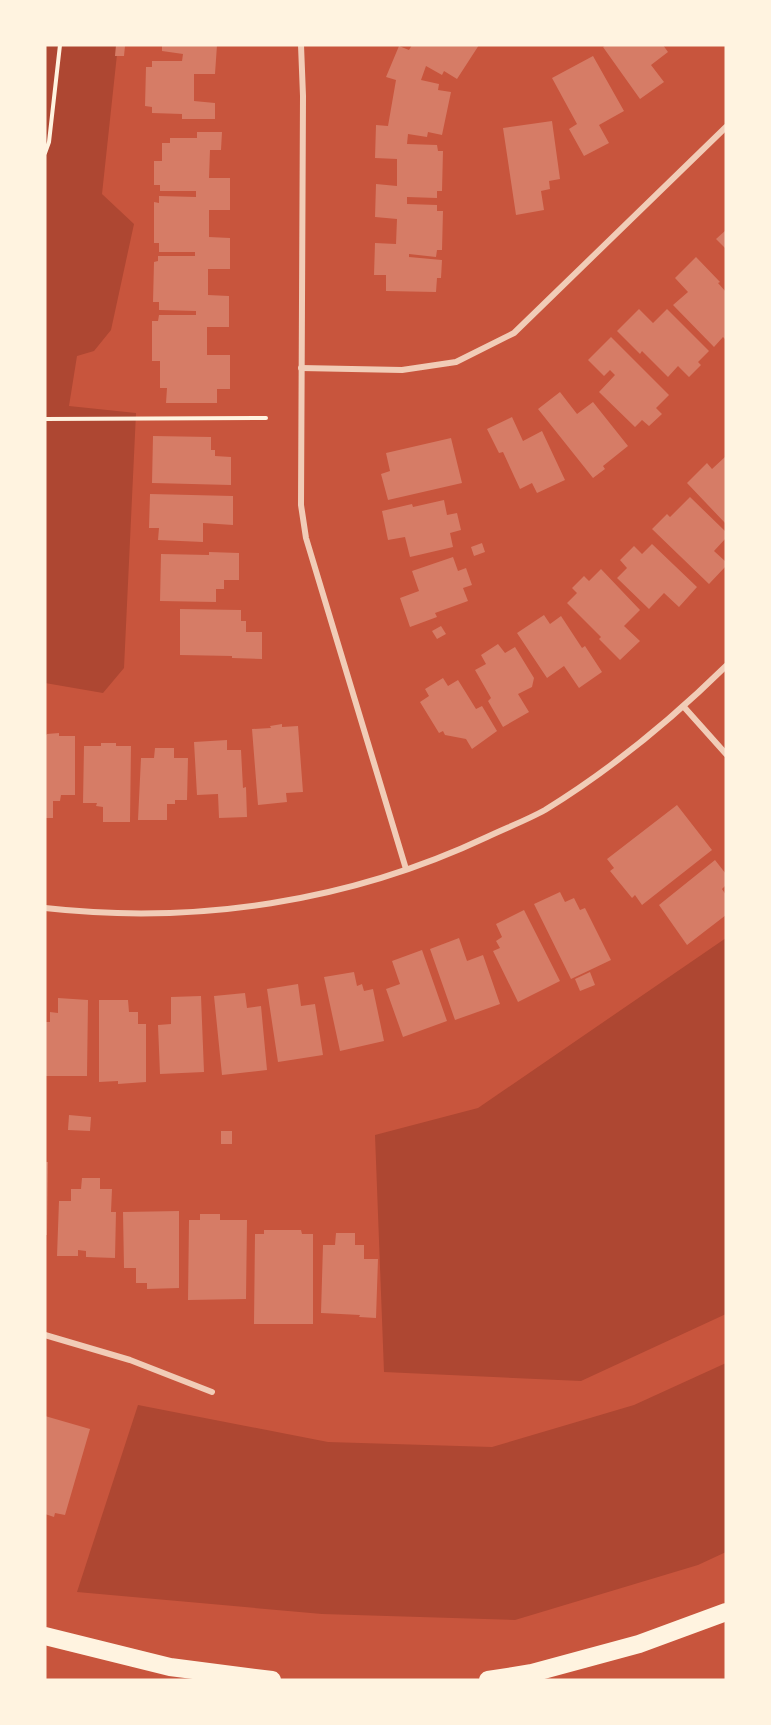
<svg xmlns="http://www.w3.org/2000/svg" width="771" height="1725" font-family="Karla,sans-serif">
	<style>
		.green { fill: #ae4732 }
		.building { fill: #d67c66 }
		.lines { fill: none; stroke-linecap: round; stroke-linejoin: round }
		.path { stroke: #fff3e0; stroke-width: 4 }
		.minor { stroke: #f1ccb7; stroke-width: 6 }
		.motorway { stroke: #fff3e0; stroke-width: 18 }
	</style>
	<rect width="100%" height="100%" fill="#c8553d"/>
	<!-- green -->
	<g class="green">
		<path d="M45,45h73l-16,149 32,30 -23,106 -17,21 -17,5 -8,50 67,7 -12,255 -21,25 -58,-10z"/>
		<path d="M726,938v376l-145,67 -197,-9 -9,-237 103,-27z"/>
		<path d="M726,1363v189l-28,13 -183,55 -193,-6 -245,-22 61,-187 190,37 164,5 142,-42z"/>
	</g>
	<!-- building -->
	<g class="building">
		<path d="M116,45l9,1 -1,10h-9z"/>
		<path d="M162,45h55l-2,29h-21v27l21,2v16h-33v-5l-30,-1v-6l-7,-1 1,-39h6v-6h30l1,-7 -21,-3z"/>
		<path d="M412,45h67l-22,34 -13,-8 -2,4 -16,-9 -5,14 18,4 -1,6 13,2 -9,43 -14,-3 -1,5 -19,-3 -1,10 30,1 1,6h5l-1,40h-5v7l-30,-1v7l30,1v6h6l-1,39h-5l-1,7 -27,-3v3l33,3 -1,18h-4l-1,14 -50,-1v-16h-12l1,-32 21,1 1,-25 -22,-2 1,-33 21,2v-27l-22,-1 1,-33 12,1 8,-46 -10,-3 13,-31 10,4z"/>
		<path d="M606,45h57l5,7 -17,13 13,17 -24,17 -37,-52z"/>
		<path d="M593,56l31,55 -25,14 10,18 -25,13 -15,-27 8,-5 -25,-46z"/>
		<path d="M552,121l8,58 -11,2 1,8 -9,2 3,19 -28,5 -13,-87z"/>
		<path d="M197,132h25l-1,18h-11l-1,28h21v32h-21v27l21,1v31h-22v26l21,1v31h-22v28h23v34h-13v14h-51l1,-15h-7v-27h-8v-40h6l1,-6h37v-4l-37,-1v-8h-6l1,-40 4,-1v-5h37v-4h-36v-9h-5v-41l5,1v-7l37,1v-6h-36v-6h-6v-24h8v-18h8v-5h27z"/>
		<path d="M726,230v19l-10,-10z"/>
		<path d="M696,257l24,25 -2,1 8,9v48l-3,-3 -9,10 -41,-42 15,-13 -13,-14z"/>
		<path d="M639,309l14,14 14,-14 42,42 -11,11 3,3 -12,12 -11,-11 -10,11 -26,-26 -2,3 -23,-23z"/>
		<path d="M611,337l58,58 -13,13 6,6 -13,12 -7,-6 -7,7 -36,-35 16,-17 -5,-5 -6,6 -16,-16z"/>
		<path d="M560,392l17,22 16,-12 35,44 -25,20 2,3 -12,9 -55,-69z"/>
		<path d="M512,417l11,24 19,-10 23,49 -28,13 -5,-10 -12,6 -17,-37 -4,1 -12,-24z"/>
		<path d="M153,436l58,1v13h4v6l16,1v28l-79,-2z"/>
		<path d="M451,438l11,45 -74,17 -7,-26 9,-3 -4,-18z"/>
		<path d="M726,456v68l-39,-41 20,-20 5,6z"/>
		<path d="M150,494l83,2v29l-30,-2v19l-45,-2 1,-12h-10z"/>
		<path d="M690,497l36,35v6l-12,13 12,11v4l-17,18 -57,-55 15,-15 3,3z"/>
		<path d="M444,500l3,15 10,-2 4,17 -11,3 3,14 -43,10 -5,-20 -17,3 -6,-29 30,-7 1,3z"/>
		<path d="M482,543l3,9 -11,4 -3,-9z"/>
		<path d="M652,544l45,43 -18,20 -15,-14 -15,16 -32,-31 10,-10 -7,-8 14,-14 8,8z"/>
		<path d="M209,552l30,1v27h-15v9h-8v13l-56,-1 1,-47 48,1z"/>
		<path d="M453,557l5,14 8,-3 6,17 -9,3 5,13 -33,12 2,4 -27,10 -10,-29 19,-7 -7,-20z"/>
		<path d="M601,569l39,41 -16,16 16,15 -20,19 -21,-21 2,-2 -34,-34 10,-10 -5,-5 12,-12 5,5z"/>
		<path d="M180,609l61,1v11h5v11h16v27l-30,-1v-2l-52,-1z"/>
		<path d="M544,615l6,9 11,-8 21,32 3,-2 17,26 -23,16 -15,-22 -17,12 -30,-45z"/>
		<path d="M441,626l5,8 -9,5 -5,-8z"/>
		<path d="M498,644l7,9 10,-6 19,31 -2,9 -14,7 11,18 -26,15 -15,-26 3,-3 -16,-28 11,-6 -5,-9z"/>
		<path d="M443,678l5,8 10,-6 18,29 6,-3 15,25 -25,18 -6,-10 -21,-4 -2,-4 -4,2 -19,-31 9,-6 -4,-7z"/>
		<path d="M282,724v3l16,-1 5,66 -17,1 1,9 -29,3 -6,-76 19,-1 -1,-2z"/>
		<path d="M59,733v3h16v59h-14l-1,6h-7v17h-8v-82l2,-2z"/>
		<path d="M227,740v10h14l2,38 3,-1 1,30 -28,1 -1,-24 -21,1 -3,-53z"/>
		<path d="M101,743h15v3h15l-1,76h-27v-15l-7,-1 1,-3h-14l1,-57h17z"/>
		<path d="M155,748h19v10h14l-1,42h-12v4h-8v16h-29l3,-62h13z"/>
		<path d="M677,805l35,45 -70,55 -7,-10 -3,3 -22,-27 4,-3 -7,-9z"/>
		<path d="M715,860l11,14v11l-4,4 4,6v20l-39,30 -28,-40z"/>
		<path d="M560,892l5,10 9,-4 6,12 5,-2 26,52 -40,19 -37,-75z"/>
		<path d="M524,910l36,71 -42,21 -25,-51 7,-3 -4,-7 6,-4 -6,-13z"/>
		<path d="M459,938l8,23 16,-6 17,49 -45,16 -25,-71z"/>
		<path d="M422,950l25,71 -44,16 -17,-48 14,-5 -8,-23z"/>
		<path d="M354,972l3,14 5,-2 2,7 9,-2 11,52 -44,10 -16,-74z"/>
		<path d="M590,972l5,13 -15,6 -5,-12z"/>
		<path d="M298,984l3,22 14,-2 8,51 -45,7 -11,-73z"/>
		<path d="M245,993l2,15 14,-2 6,64 -45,5 -8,-79z"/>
		<path d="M201,996l3,76 -44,2 -2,-49 13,-1v-27z"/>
		<path d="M58,998l30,2 -1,76h-42v-54h5v-10l8,1z"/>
		<path d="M99,1000h29l1,12h9v12h8v58l-28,2v-3l-19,1z"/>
		<path d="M69,1115l22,2 -1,14 -22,-1z"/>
		<rect x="221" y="1131" width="11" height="13"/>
		<path d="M45,1162h3l-1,73h-2z"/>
		<path d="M82,1178h18v11h12l-1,23h5l-1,46 -29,-1v-6l-8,-1v6h-21l2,-55h12v-12h10z"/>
		<path d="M179,1211v77l-32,1v-6h-11v-15h-12l-1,-56z"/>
		<path d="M200,1214h20v6h27l-1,79 -58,1 1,-80h11z"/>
		<path d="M264,1230h37l1,4h11v90h-59l1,-90h9z"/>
		<path d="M336,1233h19v12h9v14h14l-2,59 -17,-1 1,-2 -39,-2 2,-68h12z"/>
		<path d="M45,1416l45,13 -25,86 -10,-2 -1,4 -9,-3z"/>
	</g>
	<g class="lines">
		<!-- path -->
		<g class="path">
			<path d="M45,153l4,-11 11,-97"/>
			<path d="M45,419l221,-1"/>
		</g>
		<!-- minor -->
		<g class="minor">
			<path d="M301,45l2,51 -2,409 5,33 100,331"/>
			<path d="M301,368l101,2 54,-8 58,-29 212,-206"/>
			<path d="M684,707l42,47"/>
			<path d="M45,908c151,17 304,-6 442,-71 19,-9 40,-17 58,-27 65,-40 126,-90 181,-144"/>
			<path d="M45,1335l85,25 82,32"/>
		</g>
		<!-- motorway -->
		<g class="motorway">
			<path d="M45,1636l125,31 102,13"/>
			<path d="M488,1680l44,-7 107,-29 87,-32"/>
		</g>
	</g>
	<!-- border -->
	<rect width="771" height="1725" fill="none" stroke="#fff3e0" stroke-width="93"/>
</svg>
